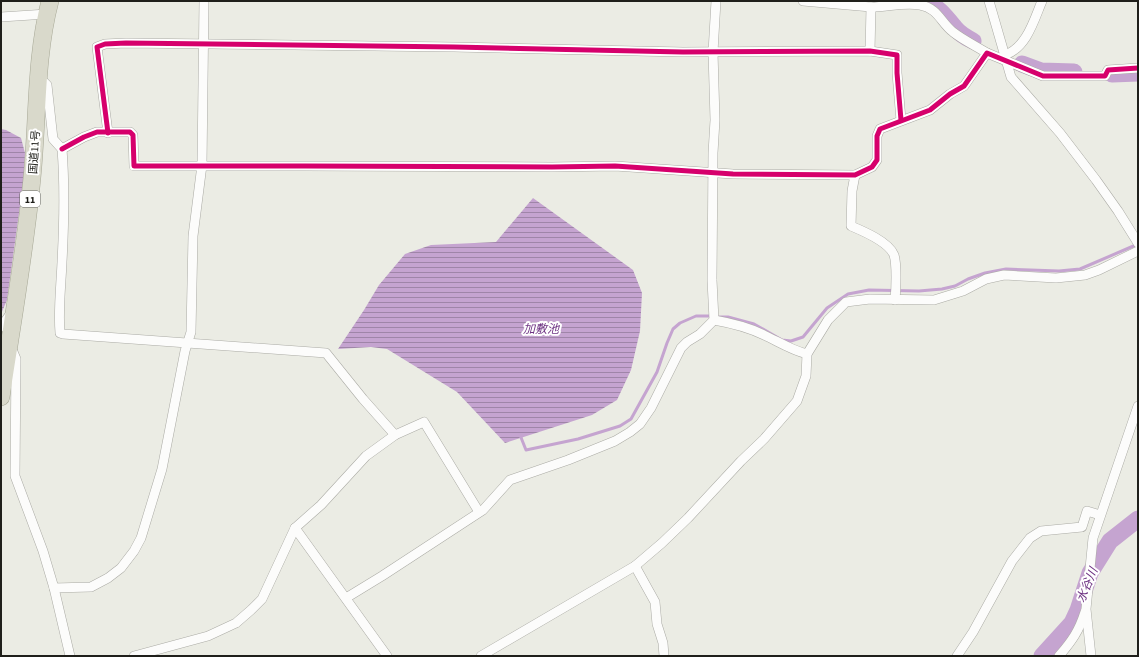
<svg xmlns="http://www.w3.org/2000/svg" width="1139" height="657" font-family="'Source Sans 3','Noto Sans JP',sans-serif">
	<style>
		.water { fill: url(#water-rules) }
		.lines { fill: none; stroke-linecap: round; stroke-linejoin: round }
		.stream { stroke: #c5a4d0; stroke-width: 3 }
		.river { stroke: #c5a4d0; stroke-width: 17 }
		.street-casing { stroke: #ababa5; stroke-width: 10 }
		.highway-casing { stroke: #a6a795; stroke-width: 18 }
		.street { stroke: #fcfcfb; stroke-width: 9 }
		.highway { stroke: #d9d9cb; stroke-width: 17 }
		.cycleway-casing { stroke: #fff; stroke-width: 8 }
		.cycleway { stroke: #d6006c; stroke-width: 5 }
		.labels { text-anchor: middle; stroke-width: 4; stroke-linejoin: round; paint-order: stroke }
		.shield { fill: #fff; stroke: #62625f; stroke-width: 1 }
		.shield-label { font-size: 10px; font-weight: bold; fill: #1f1f1a }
		.street-label { font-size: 11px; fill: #1f1f1a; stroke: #fff }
		.water-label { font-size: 12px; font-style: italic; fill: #6e3383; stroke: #fff }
	</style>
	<defs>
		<pattern id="water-rules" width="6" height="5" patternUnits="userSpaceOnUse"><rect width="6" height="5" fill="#c5a4d0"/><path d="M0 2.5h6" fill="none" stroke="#9f85a8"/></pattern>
	</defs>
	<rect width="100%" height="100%" fill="#ebece4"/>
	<!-- water -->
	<g class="water">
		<path d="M1,129l5,1 15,8 4,15 -1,24 -17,123 -6,14z"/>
		<path d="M533,198l100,72 9,23 -2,38 -9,39 -14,30 -25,15 -87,28 -48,-51 -70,-43 -16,-2 -33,2 26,-39 15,-25 26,-31 26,-9 65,-3z"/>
	</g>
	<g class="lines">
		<!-- stream -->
		<g class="stream">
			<path d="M719,317h9l26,7 28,16 9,1 12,-4 24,-29 21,-14 21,-4 50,1 23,-2 13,-3 13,-7 17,-6 21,-4 53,2 21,-2 58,-25"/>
			<path d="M520,435l6,15 52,-11 42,-13 11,-7 26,-47 10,-29 6,-14 7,-6 16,-7h17"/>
		</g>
		<!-- river -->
		<g class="river">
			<path d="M863,1l13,1 20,-1"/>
			<path d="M924,1c14,5 22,16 31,27 4,5 12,10 18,13"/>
			<path d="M1022,64l19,7 33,1"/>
			<path d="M1112,74l26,-1"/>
			<path d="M1042,656l30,-33 6,-13 12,-37 20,-32 28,-22"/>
		</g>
		<!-- street casing -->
		<g class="street-casing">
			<g id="street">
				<path d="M803,1l68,6 -1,44"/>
				<path d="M989,1l22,76 49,56 36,47 22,31 20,32"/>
				<path d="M871,7c17,0 33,-5 49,-2 18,3 21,18 33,27 10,8 23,14 34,21"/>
				<path d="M1,17l46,-3"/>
				<path d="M1005,55c22,-8 29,-35 37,-54"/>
				<path d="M39,77l8,8 6,54 9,10c3,38 2,76 0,113 -1,24 -4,48 -2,71l3,1 263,19 37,46 32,36"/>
				<path d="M108,133l-11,-86 8,-3 21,-1 328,4 229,5 187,-1 27,4v18l4,47"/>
				<path d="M62,149l22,-12 13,-5h33l3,3 1,31h171l247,1 63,-1 118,8 122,1 17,-8 5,-7v-24l3,-7 50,-19 20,-16 14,-8 23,-33 56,23h62l3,-6 30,-2"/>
				<path d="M855,175l-3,16 -1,35c12,5 38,16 43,29 3,9 2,35 1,45"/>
				<path d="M714,320c17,3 34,7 50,15 15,7 27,15 43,19"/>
				<path d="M1,327l10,-14"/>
				<path d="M11,347l5,12 -1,117 28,75 11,37 16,68"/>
				<path d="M295,528l92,128"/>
				<path d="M635,566l20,36 2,22 6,19 1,13"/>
				<path d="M54,588l37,-1 17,-9 13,-10 13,-17 7,-13 21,-69 23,-118 6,-19 2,-96 9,-71 2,-164"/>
				<path d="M346,598l36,-22 101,-66 27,-30 58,-20 47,-19 15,-9 10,-8 11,-16 30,-60 6,-6 13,-8 14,-14 -2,-40 1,-127 2,-33 -2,-68 3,-51"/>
				<path d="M134,656l74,-20 28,-13 15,-13 11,-11 33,-71 26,-23 45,-49 29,-21 29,-13 55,90"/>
				<path d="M481,656l154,-90 27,-23 26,-25 53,-57 23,-22 33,-38 9,-25 1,-22 21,-34 18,-18 24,-3 64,1 29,-9 23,-12 18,-4 52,3 29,-3 14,-5 39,-19"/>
				<path d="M957,656l16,-24 39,-71 18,-23 11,-7 41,-4 5,-16 13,4"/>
				<path d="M1059,656c13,-15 20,-25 26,-44"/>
				<path d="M1091,656l-5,-47 7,-71 45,-132"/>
			</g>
		</g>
		<!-- highway casing -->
		<g class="highway-casing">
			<path id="highway" d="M1,397c11,-73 24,-145 31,-219 6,-58 3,-120 18,-177"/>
		</g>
		<!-- street -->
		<use href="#street" class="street"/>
		<!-- highway -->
		<use href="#highway" class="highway"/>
		<!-- cycleway casing -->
		<g class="cycleway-casing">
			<g id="cycleway">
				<path d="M108,133l-11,-86 8,-3 21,-1 328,4 229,5 187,-1 27,4v18l4,47"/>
				<path d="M62,149l22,-12 13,-5h33l3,3 1,31h171l247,1 63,-1 118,8 122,1 17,-8 5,-7v-24l3,-7 50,-19 20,-16 14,-8 23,-33 56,23h62l3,-6 30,-2"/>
			</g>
		</g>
		<!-- cycleway -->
		<use href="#cycleway" class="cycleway"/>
	</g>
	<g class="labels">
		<!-- shield labels -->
		<rect class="shield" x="20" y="191" width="20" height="16" rx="3"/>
		<g class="shield-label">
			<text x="30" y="203">11</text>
		</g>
		<!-- street labels -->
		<g class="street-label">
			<text transform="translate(34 152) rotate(-86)" y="4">国道11号</text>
		</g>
		<!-- water labels -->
		<g class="water-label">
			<text x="541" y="333">加敷池</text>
			<text transform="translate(1087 585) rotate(-67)" y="4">水谷川</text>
		</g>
	</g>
	<!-- border -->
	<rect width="1139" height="657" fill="none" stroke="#1f1f1a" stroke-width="4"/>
</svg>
